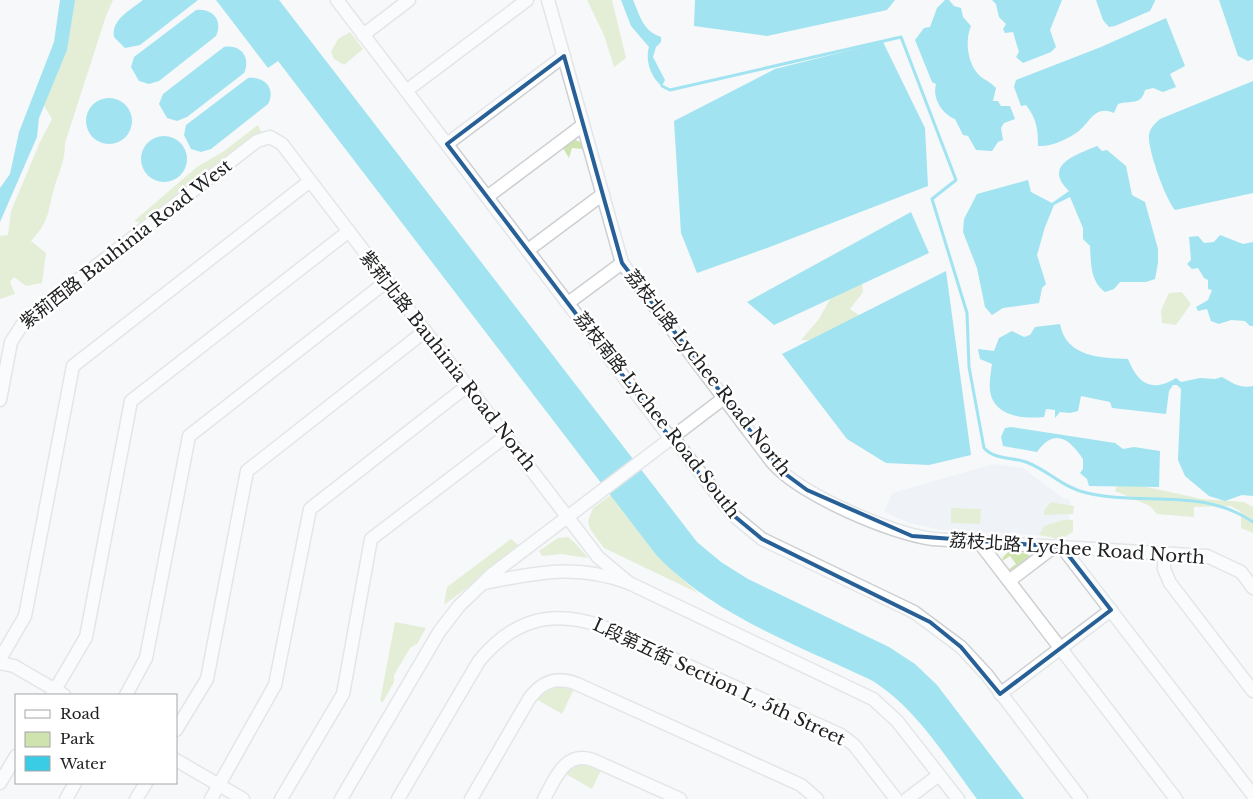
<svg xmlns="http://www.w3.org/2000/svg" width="1253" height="799" font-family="'Libre Baskerville','Noto Sans TC',serif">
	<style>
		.built { fill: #e7edf6 }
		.green { fill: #cee3ad }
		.water { fill: #3acbe5 }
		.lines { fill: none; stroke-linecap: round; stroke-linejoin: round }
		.stream { stroke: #3acbe5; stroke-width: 3 }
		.street-casing { stroke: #cdcfd1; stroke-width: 15 }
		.street { stroke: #fff; stroke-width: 12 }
		.marked { fill: none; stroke: #275f97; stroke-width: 4; stroke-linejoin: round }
		.labels { text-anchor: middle; stroke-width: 5; stroke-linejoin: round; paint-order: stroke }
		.street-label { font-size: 18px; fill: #202122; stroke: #fff }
	</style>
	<rect width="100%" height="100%" fill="#f6f8fa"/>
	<!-- built -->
	<path class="built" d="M993,464l30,4 40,30 7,1 -1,38 -127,-7 -33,-7 -25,-11 8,-19z"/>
	<!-- green -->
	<g class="green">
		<path d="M70,0h43l-7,16 -41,127c0,17 -5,27 -10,42 -8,27 -4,34 -24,56l15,12 -4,30 -16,3 -12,-9 -4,5 5,12 -15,5v-63l8,-1 3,-24 29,-69 12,-23 -12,-20z"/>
		<path d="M587,0h25l14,58 -12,9 -10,-32z"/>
		<path d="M350,32l13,17 -19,16 -10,-6 -3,-7 7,-13z"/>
		<path d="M258,125l4,9 -119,89 -9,-2 63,-54 27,-16z"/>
		<path d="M568,137l15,6v6l-11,-1 -3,10 -9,-15z"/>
		<path d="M860,263l3,29 -13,17 19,13 -27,19 -41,-1 18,-21 24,-43z"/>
		<path d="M1182,292l9,12 -15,21 -14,-2 -1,-13 8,-17z"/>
		<path d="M1119,481l83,18 42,3 9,5v26l-12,-5v-16l-10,-6 -37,1v10l-37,-3 -7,-8 -35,-15z"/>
		<path d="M611,495l46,61 41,37 -94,-45 -14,-19 -2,-8 5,-13z"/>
		<path d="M1051,502l23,4 -1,8 -29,1 1,-6z"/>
		<path d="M951,508l30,1 -1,15 -29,-1z"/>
		<path d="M1063,520h10v12l-13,7 -21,-4 5,-9z"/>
		<path d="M568,537l7,6 13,15 -27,-4 -19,2 -3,-5 19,-13z"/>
		<path d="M511,539l7,6 -2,6 -72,54 3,-18z"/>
		<path d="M1008,552l18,1 4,3 -19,14h-3l8,-6 -6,-8 -8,5 1,-4z"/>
		<path d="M395,622l31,6 -9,16 -7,4 -16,27v7l-11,20 -3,-1z"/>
		<path d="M557,686l17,3 -12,25 -26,-15 13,-11z"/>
		<path d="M585,763l16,7 -9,19 -26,-15 8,-9z"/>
	</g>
	<!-- water -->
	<g class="water">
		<path d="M60,0h15l-8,50 -28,68 -2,19 -37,85v-34l10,-14 9,-42 35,-90z"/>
		<path d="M143,0h55l-58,45 -15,3 -11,-11c-3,-18 17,-27 29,-37z"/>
		<path d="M216,0h63l418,542 24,20 27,17 141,68 26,17 22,21 87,114h-47c-31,-41 -61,-92 -106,-119 -74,-35 -155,-64 -214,-124l-379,-495 -10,7z"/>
		<path d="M621,0h12c7,16 10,31 28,37v5l-5,5 -3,10 12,23 -3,6c-11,-8 -17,-26 -13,-39l-18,-21z"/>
		<path d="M695,0h200l-8,10 -120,26 -73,-10z"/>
		<path d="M945,0h4l5,6 7,2 2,9 8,9c-7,16 -3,43 13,53 5,3 7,4 12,9l-3,13h5l3,5h9l5,13 -11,4 -3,5 2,12 -5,2 -6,9 -16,-1 -8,-14 -5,-1 -8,-16c-13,-5 -23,-21 -19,-35l-4,-2 -17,-42 9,-12 6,-1 7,-19z"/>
		<path d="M992,0h70l-12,30 6,17 -5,5 -28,11 -7,-6 3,-5 -6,-20 -8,1 -2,-4 3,-5 -7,-7 -3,-13z"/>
		<path d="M1096,0h59v1l-5,10 -35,15 -6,1 -6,-7z"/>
		<path d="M1219,0h34v59l-5,2 -10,-5z"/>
		<path d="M196,10c17,-2 27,11 20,26l-57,45 -10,3 -10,-3 -8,-14 3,-10z"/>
		<path d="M1166,18l19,48 -15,8 6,13 -13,5 -10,-4 -8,2c-4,16 -14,10 -27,14l-4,9c-19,-8 -23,8 -35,18 -11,8 -27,16 -41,15 0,-16 -1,-27 -12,-41l-5,1 -7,-19 2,-7 85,-33z"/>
		<path d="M883,42l42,86 3,58 -161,62 -70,25 -16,-40 -7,-112 101,-52z"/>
		<path d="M224,47c17,-3 27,11 20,26l-57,44 -10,4 -10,-3 -8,-14 4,-10z"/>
		<path d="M248,78c17,-2 28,11 20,26l-57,45 -10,3 -10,-3 -7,-14 2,-10z"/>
		<path d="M1253,81v112l-78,17c-10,-12 -25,-55 -26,-71 -1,-9 5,-15 11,-20z"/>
		<circle cx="109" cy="121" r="23"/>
		<circle cx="164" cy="159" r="23"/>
		<path d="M1097,146l5,5 5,-1 19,16 6,29 13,7 13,47v14l-3,16 -9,3h-26l-6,7 -9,3c-15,-11 -14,-30 -15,-46l-7,-7v-11l-13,-31 -16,8 -9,22 -8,28 9,29 -4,4 -3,15 -36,5 -11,7 -7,-8 -8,-39 -14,-36 1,-13 13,-25 51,-14 3,12 21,11 17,-12c-27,-26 7,-36 28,-45z"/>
		<path d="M911,212l18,41 -155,72 -27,-23z"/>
		<path d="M1220,235l23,9 10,-2v84h-3l-5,-5 -14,-1 -12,4 -8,-3 -4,-12 -9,2 -2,-4 12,-7 4,-10 -4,-1v-9l-4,-2 -6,-10 -6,1 -5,-5 4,-4 -2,-23 9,-1 6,7 10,-1z"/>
		<path d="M946,271l25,184 -42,10 -43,-2 -39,-24 -65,-85z"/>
		<path d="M1060,324c6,33 40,34 68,35 10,25 24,34 48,19l5,4 19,-4 15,1 7,-2c10,6 19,12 31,9v110l-11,-1 -17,6 -16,-5 -24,-20 -7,-16 3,-71 -4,-4h-4l-4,6 -3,23 -54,-6 -2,-6 -29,-6 -3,15 -8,2 -10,-1 -5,6v-8l-9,-1 -2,8c-20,2 -50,0 -54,-26 -1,-9 1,-19 2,-27l-12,-5 -2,-10 16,2 5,-13 13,-7 12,6 6,-2 5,-8z"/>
		<path d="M1011,427l104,16 8,6 11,-2 26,4 -1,36 -70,-1 -2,-7 -7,-6 3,-4v-10c-14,-21 -29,-31 -46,-7l-34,-6 -2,-9 4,-9z"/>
	</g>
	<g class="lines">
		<!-- stream -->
		<path class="stream" d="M662,86l8,4 231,-53 55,143 -24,19 35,114 2,54 15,81c11,12 28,9 42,14 22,8 37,26 61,31 56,13 115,-6 166,29"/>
		<!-- street casing -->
		<g class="street-casing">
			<g id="street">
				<path d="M337,0l334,439 7,5 55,71 29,24 152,73 47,35 26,28 94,124"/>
				<path d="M548,0l74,263 150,199c27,32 119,72 161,77l274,17 34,16 12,16"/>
				<path d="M363,35l46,-35"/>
				<path d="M406,91l121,-91"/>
				<path d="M447,144l117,-88"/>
				<path d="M487,197l96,-72"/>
				<path d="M528,250l75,-56"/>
				<path d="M568,303l54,-40"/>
				<path d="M0,400l11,-58 13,-20 233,-181 13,-4 12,7 316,413 31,26"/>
				<path d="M979,542l197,257"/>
				<path d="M1062,547l191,248"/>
				<path d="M1164,553v16l6,14 83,108"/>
				<path d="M1009,581l46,-35"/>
				<path d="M483,583c54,-10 93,-20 146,0l244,116 24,22 61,78"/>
				<path d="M0,659l25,-43 48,-250 237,-185"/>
				<path d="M0,663l14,3 50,29"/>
				<path d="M1000,694l111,-84"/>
				<path d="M52,695l34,-58 45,-236 218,-170"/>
				<path d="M126,695l20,-37 43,-222 198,-155"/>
				<path d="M176,730l31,-51 40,-208 178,-140"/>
				<path d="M176,760l67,39"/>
				<path d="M0,783l16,-27"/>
				<path d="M66,799l9,-16"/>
				<path d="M136,799l10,-16"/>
				<path d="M211,799l64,-114 35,-176 157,-123"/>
				<path d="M281,799l62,-105 28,-155 135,-103"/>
				<path d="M341,799l98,-167 20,-26 32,-31 233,-177"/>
				<path d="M398,799l81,-138c34,-41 71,-52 122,-35l240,109 13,10 42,54"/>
				<path d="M471,799l58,-100c13,-18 28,-23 48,-15l224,101 16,14"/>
				<path d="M544,799c11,-20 21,-49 49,-39l87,39"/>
				<path d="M907,799l32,-24"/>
			</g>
		</g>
		<!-- street -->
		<use href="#street" class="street"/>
	</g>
	<!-- marked area -->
	<path d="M0 0H1253V799H0ZM564,56l58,207 158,207 27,20 105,46 150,11 49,63 -111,84 -39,-47 -31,-25 -168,-83 -29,-24 -62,-76 -224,-295z" fill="#f6f8fa" fill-opacity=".55" fill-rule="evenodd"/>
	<path class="marked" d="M564,56l58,207 158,207 27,20 105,46 150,11 49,63 -111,84 -39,-47 -31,-25 -168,-83 -29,-24 -62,-76 -224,-295z"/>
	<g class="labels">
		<!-- street labels -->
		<g class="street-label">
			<text transform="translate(126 244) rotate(-38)" y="6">紫荊西路 Bauhinia Road West</text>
			<text transform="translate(448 361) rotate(52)" y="6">紫荊北路 Bauhinia Road North</text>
			<text transform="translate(708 373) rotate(52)" y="6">荔枝北路 Lychee Road North</text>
			<text transform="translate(657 415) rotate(52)" y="6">荔枝南路 Lychee Road South</text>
			<text transform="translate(1077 549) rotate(4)" y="6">荔枝北路 Lychee Road North</text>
			<text transform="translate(719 682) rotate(25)" y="6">L段第五街 Section L, 5th Street</text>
		</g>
	</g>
	<!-- legend -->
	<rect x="15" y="694" width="162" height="90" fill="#ffffff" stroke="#a6a6a7"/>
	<rect x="25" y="710" width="25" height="8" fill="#ffffff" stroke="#a6a6a7"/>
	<text x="60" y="719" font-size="15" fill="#202122">Road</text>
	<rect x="25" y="732" width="25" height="15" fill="#cee3ad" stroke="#a6a6a7"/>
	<text x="60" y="744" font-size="15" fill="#202122">Park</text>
	<rect x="25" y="756" width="25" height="15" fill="#3acbe5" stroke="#a6a6a7"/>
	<text x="60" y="769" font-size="15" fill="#202122">Water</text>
</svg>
